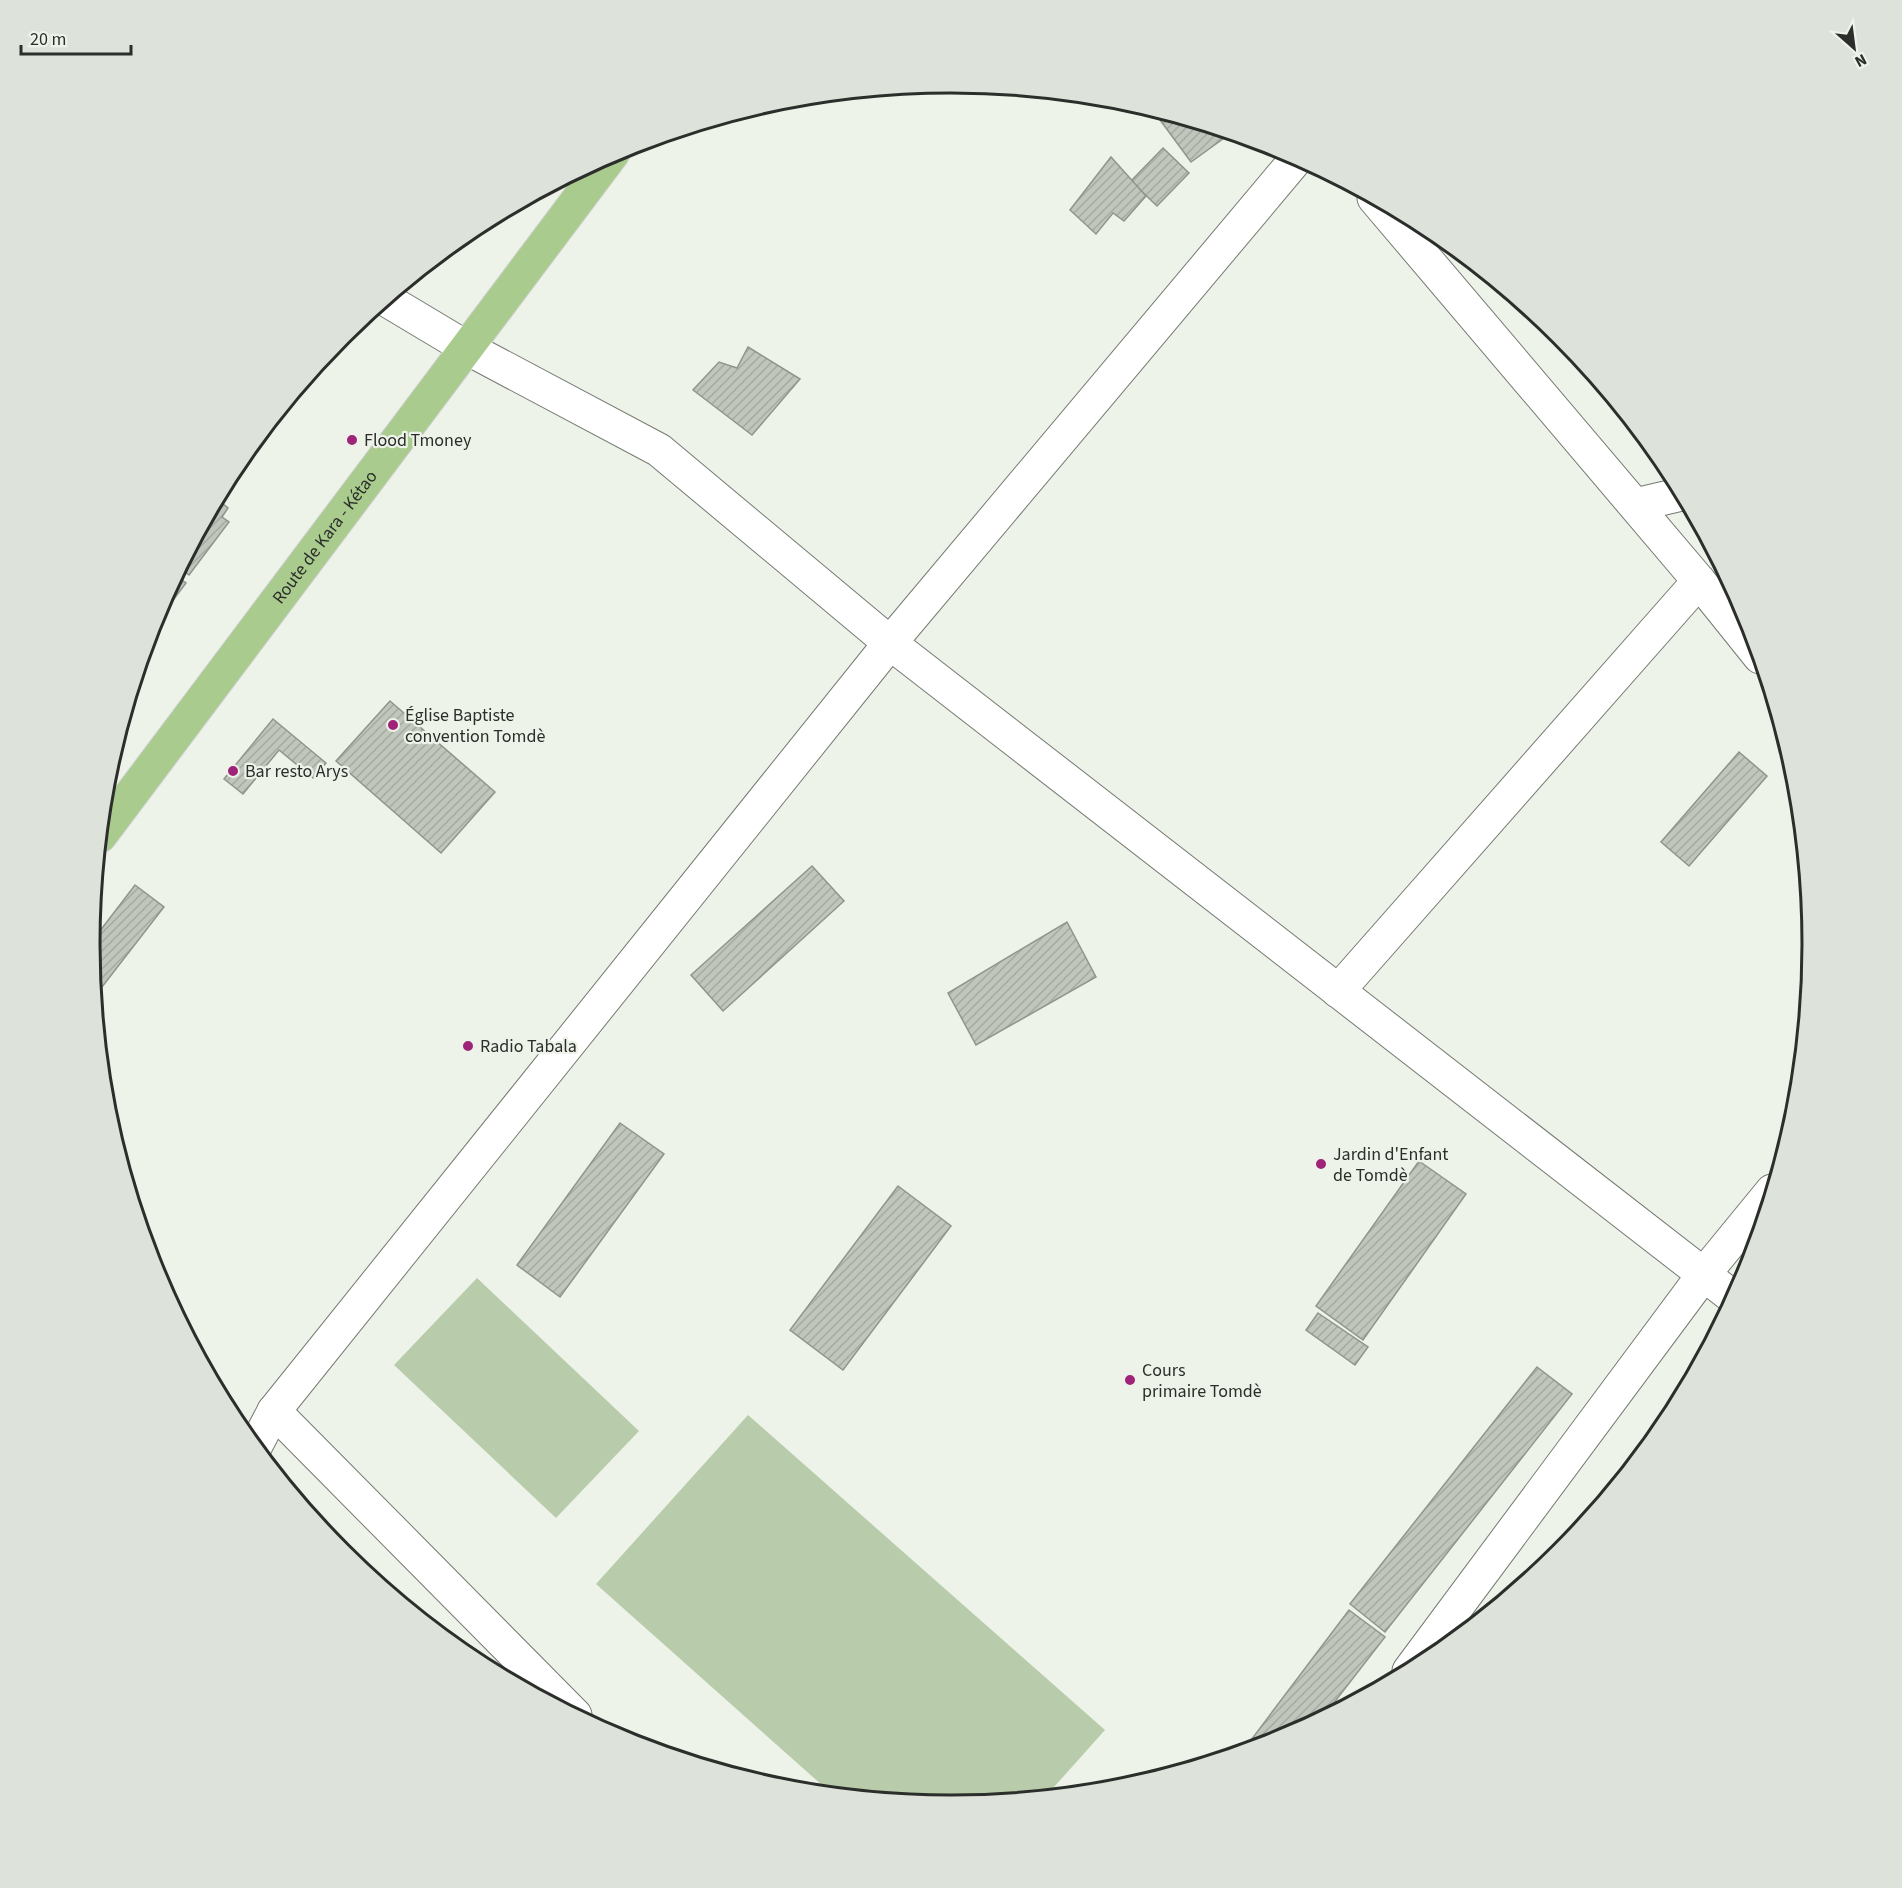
<svg xmlns="http://www.w3.org/2000/svg" width="1902" height="1888" font-family="'Source Sans 3',sans-serif">
	<style>
		.garden { fill: #b8ccab }
		.building { fill: url(#building-hatch); stroke: #90958c; stroke-width: 1.5 }
		.lines { fill: none; stroke-linecap: round; stroke-linejoin: round }
		.minor-casing { stroke: #757a72; stroke-width: 35 }
		.primary-casing { stroke: #d0d1d0; stroke-width: 35 }
		.minor { stroke: #fff; stroke-width: 33 }
		.primary { stroke: #a9cb8d; stroke-width: 33 }
		.poi-dot { fill: #9f2479; stroke: #edf3e9; stroke-width: 2 }
		.labels { text-anchor: middle; stroke-width: 4.5; stroke-linejoin: round; paint-order: stroke }
		.poi-label { font-size: 18px; fill: #2b2e2a; stroke: #edf3e9; text-anchor: start }
		.street-label { font-size: 18px; fill: #2b2e2a; stroke: #edf3e9 }
		.rim { fill: none; stroke: #2b2e2a; stroke-width: 3 }
	</style>
	<defs>
		<pattern id="building-hatch" width="6" height="6" patternUnits="userSpaceOnUse" patternTransform="scale(1.5)"><rect width="6" height="6" fill="#c0c6bc"/><path d="M-1 1l2-2M0 6l6-6M5 7l2-2" fill="none" stroke="#a5aaa2"/></pattern>
	</defs>
	<rect width="100%" height="100%" fill="#edf3e9"/>
	<!-- garden -->
	<g class="garden">
		<path d="M477,1278l162,153 -83,87 -162,-153z"/>
		<path d="M748,1415l357,315 -59,66 -95,9 -119,-11 -236,-210z"/>
	</g>
	<!-- building -->
	<g class="building">
		<path d="M1152,109l79,24 -40,29z"/>
		<path d="M1163,148l26,25 -32,33 -26,-25z"/>
		<path d="M1111,157l35,39 -22,25 -11,-8 -17,21 -26,-24z"/>
		<path d="M1484,272l26,22 -6,4z"/>
		<path d="M748,347l52,32 -48,56 -59,-45 26,-28 18,6z"/>
		<path d="M217,499l11,9 -6,9 7,5 -40,53 -9,-7z"/>
		<path d="M176,576l10,7 -36,48 5,-17z"/>
		<path d="M390,701l105,91 -54,61 -105,-92z"/>
		<path d="M273,719l53,44 -13,15 -34,-28 -36,44 -19,-15z"/>
		<path d="M1739,752l28,24 -78,90 -28,-24z"/>
		<path d="M812,866l32,35 -121,110 -32,-36z"/>
		<path d="M135,885l29,22 -69,89 -5,-52z"/>
		<path d="M1067,922l29,55 -120,68 -28,-52z"/>
		<path d="M620,1123l44,31 -104,143 -43,-32z"/>
		<path d="M1419,1161l47,33 -103,146 -47,-34z"/>
		<path d="M898,1186l53,40 -108,144 -53,-40z"/>
		<path d="M1318,1313l50,34 -13,18 -49,-35z"/>
		<path d="M1537,1367l35,27 -187,238 -35,-28z"/>
		<path d="M1349,1610l36,27 -62,80 -43,23 -38,12z"/>
	</g>
	<g class="lines">
		<!-- minor casing -->
		<g class="minor-casing">
			<g id="minor">
				<path d="M1374,198l325,383 61,76"/>
				<path d="M385,299l82,49 192,102 231,193 844,655"/>
				<path d="M1635,505l47,-11"/>
				<path d="M1338,991l361,-410"/>
				<path d="M274,1411l301,304"/>
				<path d="M255,1447l19,-36 616,-768 408,-486"/>
				<path d="M1409,1671l295,-397 68,-83"/>
			</g>
		</g>
		<!-- primary casing -->
		<g class="primary-casing">
			<g id="primary">
				<path id="s1" d="M100,836l513,-683"/>
			</g>
		</g>
		<!-- minor -->
		<use href="#minor" class="minor"/>
		<!-- primary -->
		<use href="#primary" class="primary"/>
	</g>
	<!-- markers -->
	<g class="poi-dot">
		<circle cx="352" cy="440" r="6"/>
		<circle cx="393" cy="725" r="6"/>
		<circle cx="233" cy="771" r="6"/>
		<circle cx="468" cy="1046" r="6"/>
		<circle cx="1321" cy="1164" r="6"/>
		<circle cx="1130" cy="1380" r="6"/>
	</g>
	<g class="labels">
		<!-- poi labels -->
		<g class="poi-label">
			<text x="364" y="446">Flood Tmoney</text>
			<text x="405" y="721">Église Baptiste<tspan x="405" dy="21">convention Tomdè</tspan></text>
			<text x="245" y="777">Bar resto Arys</text>
			<text x="480" y="1052">Radio Tabala</text>
			<text x="1333" y="1160">Jardin d'Enfant<tspan x="1333" dy="21">de Tomdè</tspan></text>
			<text x="1142" y="1376">Cours<tspan x="1142" dy="21">primaire Tomdè</tspan></text>
		</g>
		<!-- street labels -->
		<g class="street-label">
			<text dy="6" stroke="none"><textPath href="#s1" startOffset="374">Route de Kara - Kétao</textPath></text>
		</g>
	</g>
	<!-- crop -->
	<path d="M0 0H1902V1888H0ZM100 944a851 851 0 1 1 1702 0a851 851 0 1 1-1702 0Z" fill="#dde3da" fill-rule="evenodd"/>
	<path class="rim" d="M100 944a851 851 0 1 1 1702 0a851 851 0 1 1-1702 0Z"/>
	<!-- north arrow -->
	<g transform="translate(1854 48) rotate(152)" stroke="#edf3e9" stroke-width="4.5" paint-order="stroke">
	<path d="M0-4.5L10 22L0 15L-10 22Z" fill="#2b2e2a"/>
	<text y="-9" font-size="16" font-weight="bold" text-anchor="middle" fill="#2b2e2a">N</text>
	</g>
	<!-- scale -->
	<path d="M21 45v9h110v-9" fill="none" stroke="#2b2e2a" stroke-width="3"/>
	<text x="30" y="45" font-size="18" fill="#2b2e2a" stroke="#edf3e9" stroke-width="4.5" paint-order="stroke">20 m</text>
</svg>
